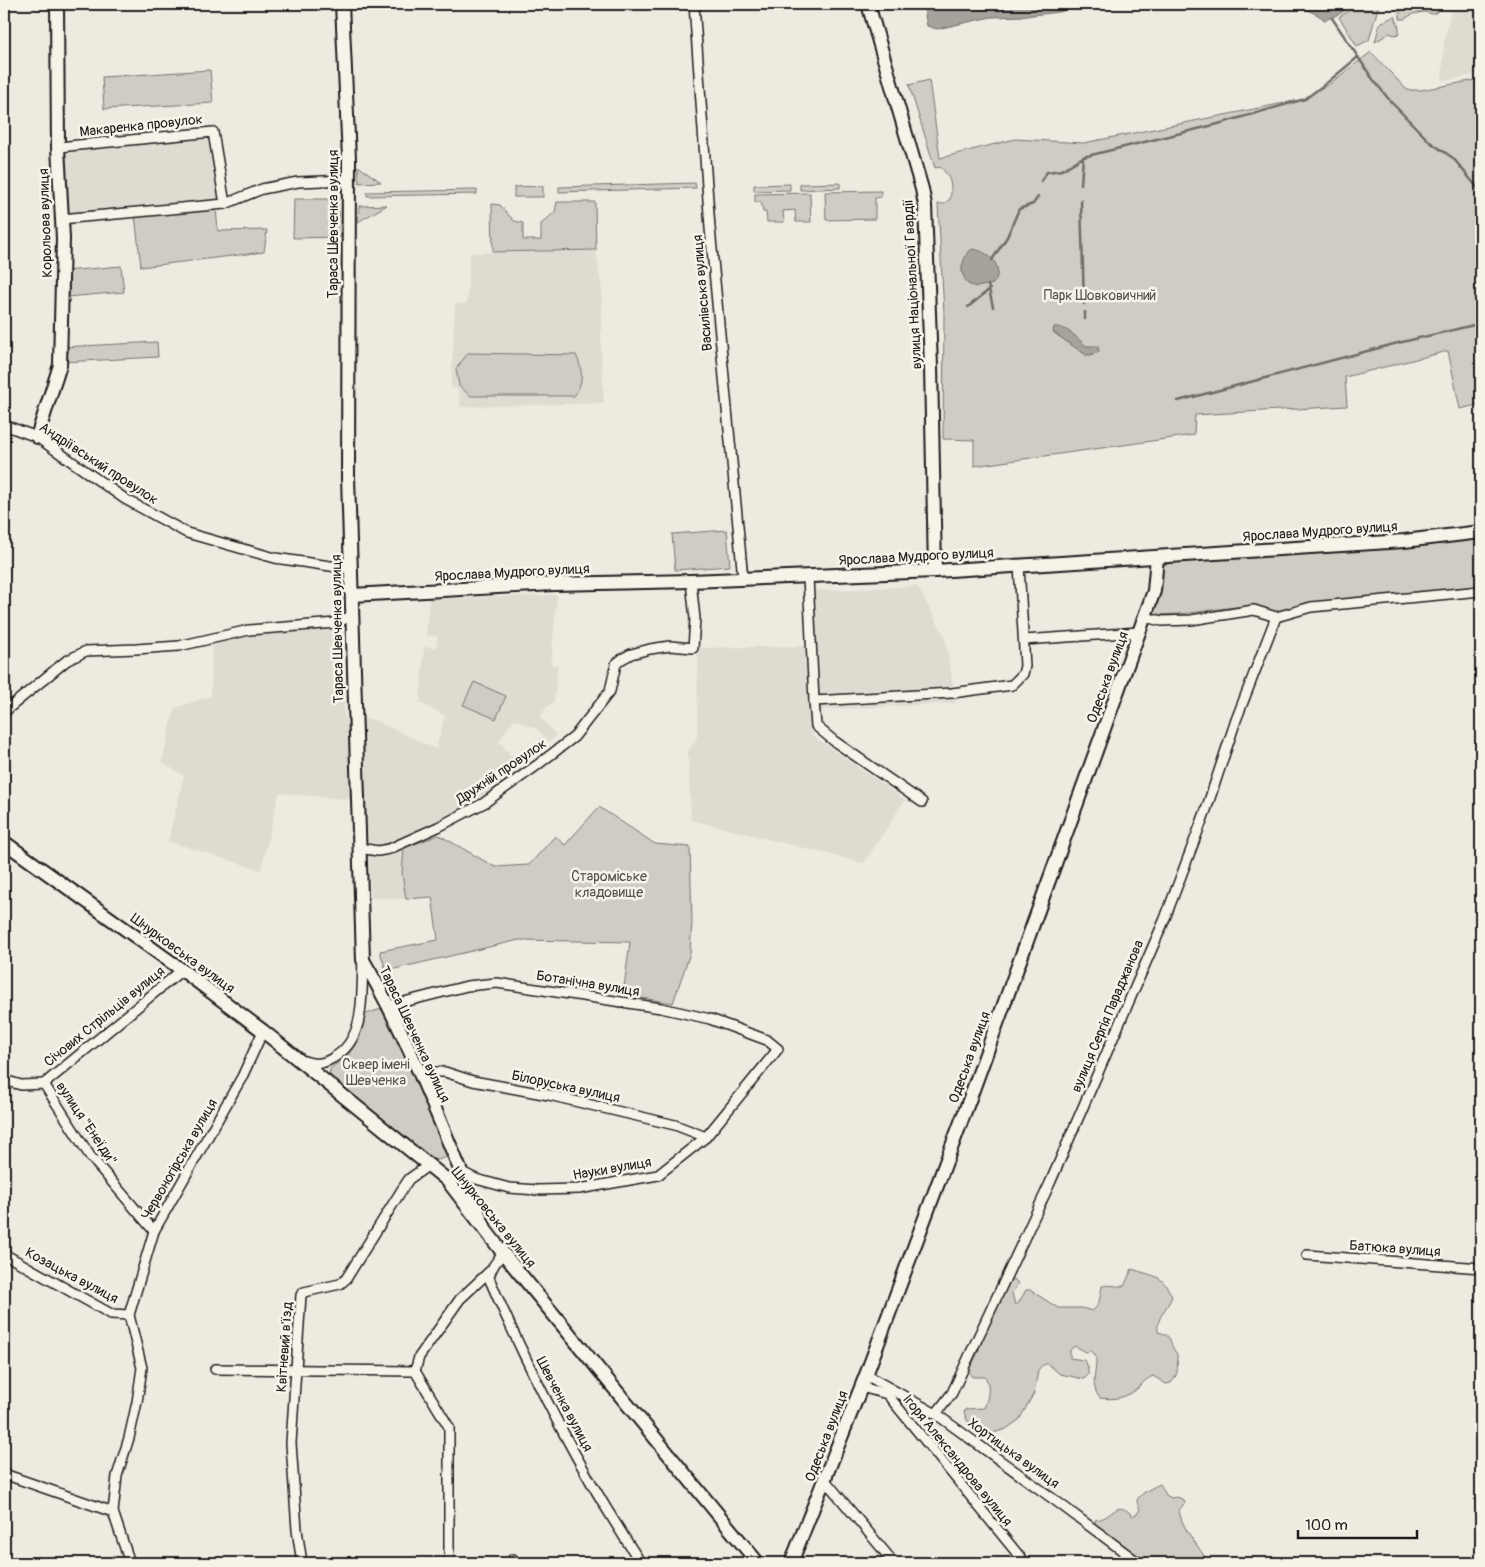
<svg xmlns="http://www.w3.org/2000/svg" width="1485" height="1567" font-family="Pangolin,sans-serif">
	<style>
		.built { fill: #dedbd1 }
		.green { fill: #cfccc3; stroke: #767470 }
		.water { fill: #a6a39d; stroke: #6f6d69 }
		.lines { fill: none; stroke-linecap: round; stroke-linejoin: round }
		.stream { stroke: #6f6d69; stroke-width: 2.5 }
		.street-casing { stroke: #1c1c1c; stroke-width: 12 }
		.secondary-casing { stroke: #1c1c1c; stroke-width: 16 }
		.street { stroke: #f7f3e8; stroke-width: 9 }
		.secondary { stroke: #f7f3e8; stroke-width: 12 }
		.labels { text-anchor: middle; stroke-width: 5; stroke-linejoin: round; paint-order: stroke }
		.street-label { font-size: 14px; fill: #1c1c1c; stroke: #f7f3e8 }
		.park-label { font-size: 14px; fill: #52514e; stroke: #f7f3e8 }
	</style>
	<rect width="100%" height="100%" fill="#eeeae0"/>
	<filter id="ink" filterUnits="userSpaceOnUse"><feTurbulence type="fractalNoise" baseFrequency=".02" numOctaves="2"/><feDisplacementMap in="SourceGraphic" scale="10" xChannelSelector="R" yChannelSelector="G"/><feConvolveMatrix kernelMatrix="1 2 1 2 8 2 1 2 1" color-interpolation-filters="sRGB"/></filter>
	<g filter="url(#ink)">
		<!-- built -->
		<g class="built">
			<path d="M734,4h47l-45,6z"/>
			<path d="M1452,4h29v70l-39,7 2,-37z"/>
			<path d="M212,135l12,68 -158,14 -4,-69z"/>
			<path d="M596,250l6,40 -1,59 3,54 -143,4 -3,-17 -7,-3 4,-83 12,-1 3,-50z"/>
			<path d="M917,586l28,51 11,66 -136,7 -6,-119z"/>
			<path d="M557,595l-6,69 7,1 -4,36 -8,7 -6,9 16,18 -7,7 -12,-13 -23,-10 -15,22 25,30 -83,50 -32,14 -5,13 -2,25 4,26 -35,-1 -6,-97 -86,-8 -18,77 -93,-29 16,-65 -22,-14 13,-54 36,-12 1,-51 37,-11 94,-4 1,88 30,2 62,29 9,-33 -25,-13 4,-56 12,1 1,-6v-6l-11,-1 3,-36z"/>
			<path d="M806,646l6,89 93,65 -41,63 -173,-43 -3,-68 9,-15 1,-78 -2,-11z"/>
		</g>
		<!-- green -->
		<g class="green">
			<path d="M1360,4h19l-10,36 -12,6 -18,-29z"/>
			<path d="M1400,4h43l-6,8 -4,2 -9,-2 -11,2 -9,5h-4z"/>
			<path d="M1395,16l4,12v6l-5,1 -4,-2 -15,9 5,-19z"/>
			<path d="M1371,52l36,38h14l60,-11v325l-21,5 -12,-58 -103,26 2,29 -152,9 -1,20 -220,31v-26l-31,-1 1,-126 -6,-109h6l6,-5c3,-13 0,-24 -10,-32l-5,1 -26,-83 20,-5 11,78 75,-19 69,4 220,-44 13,-9 11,-5z"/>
			<path d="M210,70l3,33 -109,6 -2,-32z"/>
			<path d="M358,166l23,16 -22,1z"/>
			<path d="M695,183l1,5 -137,4v-5z"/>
			<path d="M840,183v5l-40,2v-6z"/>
			<path d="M790,184v6l-36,1v-6z"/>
			<path d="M543,186v11h-29v-10z"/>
			<path d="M477,190v4l-110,2v-4z"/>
			<path d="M881,191v6l-6,1v21l-49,1 -1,-28z"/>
			<path d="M810,193l1,29h-15l-1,-12 -12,1 1,11h-17l-1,-10h-3l-2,-10h-6v-8z"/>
			<path d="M294,199h44l3,38 -48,1z"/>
			<path d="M557,202h38l1,48 -103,2 -1,-48 8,1 14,16 9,2v17h18v-16l14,-12z"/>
			<path d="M387,205l-29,17 1,-16z"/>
			<path d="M216,208l2,23 49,-1 -3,22 -123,15 -6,-52z"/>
			<path d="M121,266l3,26 -57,5 -2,-26z"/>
			<path d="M157,342l1,15 -95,5 -1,-15z"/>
			<path d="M468,353l108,2c7,15 8,27 -2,41h-103l-12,-10 -3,-17z"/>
			<path d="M727,530l3,36 -55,4 -3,-36z"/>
			<path d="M1481,537v50l-204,25c-10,1 -17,-6 -26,-6 -34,1 -66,11 -100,8l6,-35 7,-16 10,-3z"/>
			<path d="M474,682l32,14 -10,23 -33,-14z"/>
			<path d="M599,807l56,37 35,3 2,75 -2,31 -17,50 -50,-8 7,-53 -111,-2 -133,31 -6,-20 58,-11 -6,-43 -26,2 -4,-26 2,-25 35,-13 56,32 34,-2 26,-29 10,9z"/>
			<path d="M384,1008l63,145 -1,4c-7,4 -12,3 -19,0l-98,-82 1,-6c12,-10 26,-17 30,-33 2,-7 2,-14 3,-21z"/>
			<path d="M1132,1269c22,8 30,4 40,28 -5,12 -16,20 -14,35 17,4 9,10 19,22 0,12 3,19 -6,29l-5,1 -13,-8c-7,3 -10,7 -15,12 -11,10 -24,12 -38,10 -12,-14 -1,-29 -5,-44l-5,-3 -4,1 -11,-6 -5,4v8l14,2 4,7v8l-4,4 -24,-5 -12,-10c-5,0 -8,2 -10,7l-4,22 -15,27 -13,9 -25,8 -9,-7 2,-5 -2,-3h-4l-4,-10 2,-3 18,-1c4,-9 7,-23 1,-31h-12l-3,-2 -1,-6 7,-12 11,-32 21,-44 3,-2 4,1 3,3 -6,10 3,12 3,-1 8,-14h4l28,18h24l10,3c8,-5 8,-15 10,-25 7,-2 15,1 22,0z"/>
			<path d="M1160,1484l6,11 5,3 6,-1 7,3 1,3 -6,7c2,19 21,36 29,53h-64l-46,-34 -3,-5v-4c19,-1 20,-23 38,-4l5,-3 2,-4c-1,-3 -3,-5 -3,-8 0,-6 18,-15 23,-17z"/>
		</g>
		<!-- water -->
		<g class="water">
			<path d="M923,4h159l-23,8 -34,4 -34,1 -54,12 -10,-3z"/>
			<path d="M1299,4h55c-6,6 -22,14 -30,16 -7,-8 -18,-8 -25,-16z"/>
			<path d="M972,249c17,2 34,18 21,35l-17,3 -8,-3c-2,-3 -5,-8 -6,-12 -1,-8 4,-19 10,-23z"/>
			<path d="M1054,327c13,-1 23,11 32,19h12l1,6 -9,3h-4l-29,-20 -4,-3z"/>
		</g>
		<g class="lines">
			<!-- stream -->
			<g class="stream">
				<path d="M1332,18l40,60 19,24 39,40 23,16 28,34"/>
				<path d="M1041,181l6,-9 15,-2 21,-13 135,-33 87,-25 24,-18 29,-24"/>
				<path d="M1081,184l2,-26"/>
				<path d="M1081,200l3,104"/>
				<path d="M992,260l15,-23 12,-28 14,-5 5,-7"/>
				<path d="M988,285l5,22"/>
				<path d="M968,307l22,-18"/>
				<path d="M1085,312v7"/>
				<path d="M1178,401l220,-58 76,-18 7,-4"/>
			</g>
			<!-- street casing -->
			<g class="street-casing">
				<g id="street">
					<path d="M694,4l16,224 33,351"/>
					<path d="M58,147l155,-15 12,72 37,-15 36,-7 50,-2"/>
					<path d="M61,219l164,-15"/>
					<path d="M4,425l33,12 88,62 62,34 88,25 76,11"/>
					<path d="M808,577l6,124 138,-8 60,-8 11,-11 2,-8 -6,-100"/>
					<path d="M1144,617l18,4 29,-1 63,-10 22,7 35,-10 170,-16"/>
					<path d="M1024,640l115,-8"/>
					<path d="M814,701l2,25 18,15 88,61"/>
					<path d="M4,712l62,-51 20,-10 50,-2 43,-3 70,-16 87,-7 17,-8"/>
					<path d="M359,848l19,3 11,-2 49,-22 46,-24 52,-37 38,-29 36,-46 6,-27 6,-5 9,-5 19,-5 20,-3 23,2 2,-29 -4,-38"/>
					<path d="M388,1006l79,-20 30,-3 164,25 49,11 57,21 11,9 -72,88 -48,38 -79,14 -42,1 -28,-2 -33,-9 -16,-8"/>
					<path d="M304,1061c11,4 19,3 29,-3 34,-19 28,-65 30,-98"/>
					<path d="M419,1072h26l28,9 76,14 126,30 31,12"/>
					<path d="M4,1080l17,5 23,-1 46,72 64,75"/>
					<path d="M44,1084l138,-114"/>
					<path d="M503,1253c-6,8 -12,14 -14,25 43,99 92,195 152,285"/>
					<path d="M4,1254l107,60 18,1"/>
					<path d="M1307,1255l174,13"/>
					<path d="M215,1369l200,2 4,-14 41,-58 30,-28"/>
					<path d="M415,1371l34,56v136"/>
					<path d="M866,1375l70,39 120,87 83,62"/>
					<path d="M861,1387l26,7 138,169"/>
					<path d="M936,1414l16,-21 98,-210 114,-262 42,-111 30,-90 40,-103"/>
					<path d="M4,1474l109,38"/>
					<path d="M825,1480l69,83"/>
					<path d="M130,1563l-17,-51 4,-36 12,-38 8,-36 5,-34 -13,-53 25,-84 88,-154 21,-46"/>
					<path d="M302,1563l-5,-33 -6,-87 10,-148 3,-3 36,-8 6,-5 57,-91 6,-9 17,-12v-5"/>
					<path d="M510,1563l3,-4"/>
				</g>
			</g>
			<!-- secondary casing -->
			<g class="secondary-casing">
				<g id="secondary">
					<path d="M342,4l7,155 -1,318 15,483c50,84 82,178 122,268"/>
					<path d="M868,4l54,185 3,16 6,162 4,204"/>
					<path d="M37,437l23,-72 3,-127 -5,-91 -1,-143"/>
					<path d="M352,595l202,-11 137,-3 244,-10 469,-30 77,-9"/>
					<path d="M4,842l178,128 81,61 184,149 56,73 255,310"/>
					<path d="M791,1563l75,-188 104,-277 184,-507 3,-34"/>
				</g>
			</g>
			<!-- street -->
			<use href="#street" class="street"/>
			<!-- secondary -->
			<use href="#secondary" class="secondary"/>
		</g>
	</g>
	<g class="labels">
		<!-- street labels -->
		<g class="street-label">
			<text transform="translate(141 125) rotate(-6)" y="5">Макаренка провулок</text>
			<text transform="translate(45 223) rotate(-92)" y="5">Корольова вулиця</text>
			<text transform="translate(333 224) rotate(-90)" y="5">Тараса Шевченка вулиця</text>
			<text transform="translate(912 284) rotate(-93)" y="5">вулиця Національної Гвардії</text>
			<text transform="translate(702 293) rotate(-95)" y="5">Василівська вулиця</text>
			<text transform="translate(99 463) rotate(33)" y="5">Андріївський провулок</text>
			<text transform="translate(1320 531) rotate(-4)" y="5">Ярослава Мудрого вулиця</text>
			<text transform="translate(916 556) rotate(-3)" y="5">Ярослава Мудрого вулиця</text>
			<text transform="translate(512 572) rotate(-3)" y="5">Ярослава Мудрого вулиця</text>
			<text transform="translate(337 629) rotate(-91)" y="5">Тараса Шевченка вулиця</text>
			<text transform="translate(1107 677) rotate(-70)" y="5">Одеська вулиця</text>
			<text transform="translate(501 771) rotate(-34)" y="5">Дружній провулок</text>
			<text transform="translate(183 953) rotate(36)" y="5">Шнурковська вулиця</text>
			<text transform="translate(588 983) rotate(9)" y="5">Ботанічна вулиця</text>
			<text transform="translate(104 1016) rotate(-39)" y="5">Січових Стрільців вулиця</text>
			<text transform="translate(1107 1016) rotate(-67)" y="5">вулиця Сергія Параджанова</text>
			<text transform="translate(415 1034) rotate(65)" y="5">Тараса Шевченка вулиця</text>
			<text transform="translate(969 1057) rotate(-70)" y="5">Одеська вулиця</text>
			<text transform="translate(566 1086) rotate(12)" y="5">Білоруська вулиця</text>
			<text transform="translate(87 1123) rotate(56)" y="5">вулиця "Енеїди"</text>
			<text transform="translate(179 1159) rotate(-60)" y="5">Червоногірська вулиця</text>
			<text transform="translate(612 1168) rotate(-10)" y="5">Науки вулиця</text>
			<text transform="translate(494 1217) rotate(51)" y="5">Шнурковська вулиця</text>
			<text transform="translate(1395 1248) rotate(4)" y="5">Батюка вулиця</text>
			<text transform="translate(72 1275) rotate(28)" y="5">Козацька вулиця</text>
			<text transform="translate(284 1347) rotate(-86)" y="5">Квітневий в'їзд</text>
			<text transform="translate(565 1404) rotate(62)" y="5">Шевченка вулиця</text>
			<text transform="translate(826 1436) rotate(-69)" y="5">Одеська вулиця</text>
			<text transform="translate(1014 1453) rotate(36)" y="5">Хортицька вулиця</text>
			<text transform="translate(958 1460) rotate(51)" y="5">Ігоря Александрова вулиця</text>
		</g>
		<!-- park labels -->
		<g class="park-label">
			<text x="1100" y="300">Парк Шовковичний</text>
			<text x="609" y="881">Староміське<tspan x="609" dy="16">кладовище</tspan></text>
			<text x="376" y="1069">Сквер імені<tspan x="376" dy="16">Шевченка</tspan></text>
		</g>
	</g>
	<!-- margin -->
	<rect width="1485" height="1567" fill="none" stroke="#f7f3e8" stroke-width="20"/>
	<rect x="10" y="10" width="1465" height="1547" fill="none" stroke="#1c1c1c" stroke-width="2" filter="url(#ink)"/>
	<!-- scale -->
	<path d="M1298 1530v8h119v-8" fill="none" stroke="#1c1c1c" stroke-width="2.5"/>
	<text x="1305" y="1530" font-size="15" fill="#1c1c1c" stroke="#f7f3e8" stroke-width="4" paint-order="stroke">100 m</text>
</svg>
